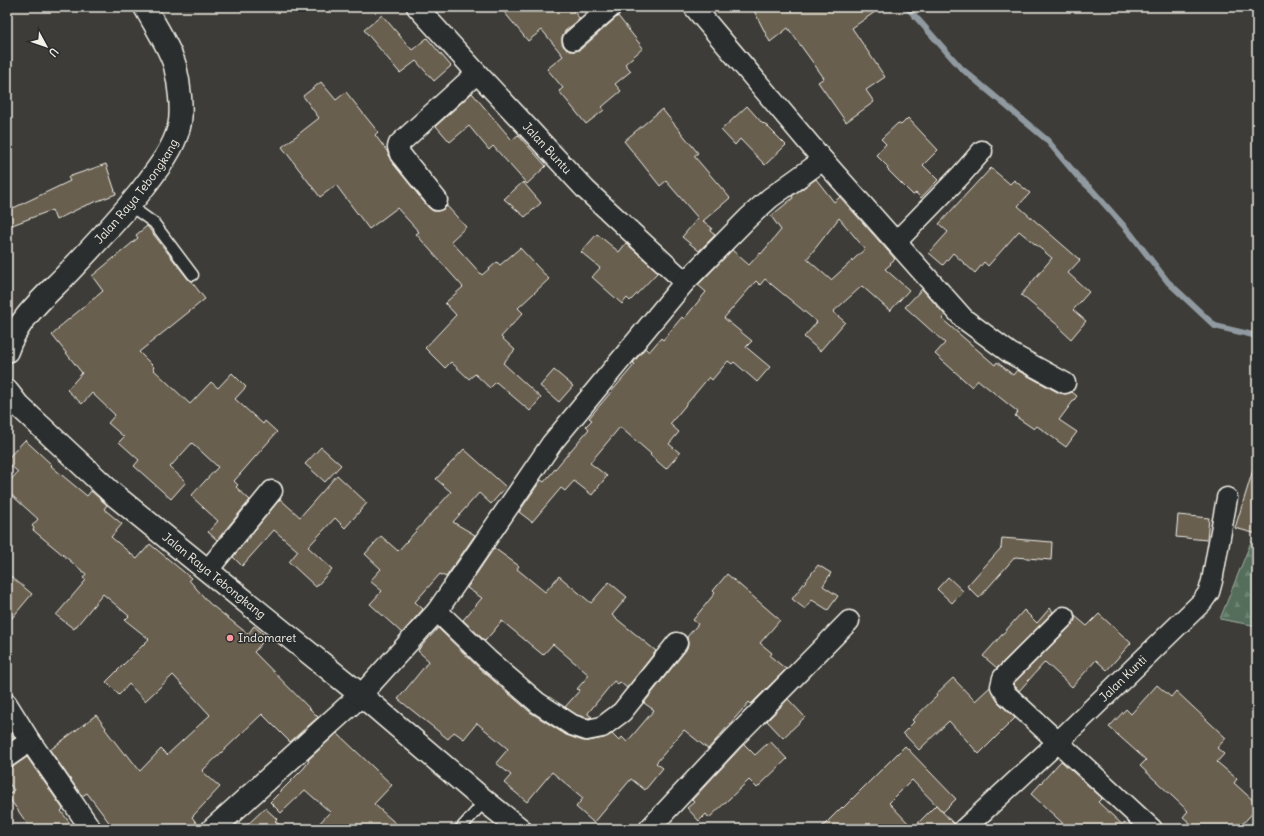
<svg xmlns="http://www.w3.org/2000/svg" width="1264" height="836" font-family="Delius,sans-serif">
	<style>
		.forest { fill: url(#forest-firs); stroke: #a4b0a2 }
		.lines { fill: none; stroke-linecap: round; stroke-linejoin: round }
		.stream { stroke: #909aa0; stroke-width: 6 }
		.building { fill: #685e50; stroke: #f4f1e8; fill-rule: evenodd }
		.lane-casing { stroke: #f4f1e8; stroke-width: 13 }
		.street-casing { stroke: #f4f1e8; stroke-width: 23 }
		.secondary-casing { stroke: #f4f1e8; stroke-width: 25 }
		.primary-casing { stroke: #f4f1e8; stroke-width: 25 }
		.lane { stroke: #2a2d2e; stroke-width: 10 }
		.street { stroke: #2a2d2e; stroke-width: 20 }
		.secondary { stroke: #2a2d2e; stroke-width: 22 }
		.primary { stroke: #2a2d2e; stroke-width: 22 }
		.poi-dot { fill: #ff9aa2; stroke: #2a2d2e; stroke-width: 1.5 }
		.labels { text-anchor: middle; stroke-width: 3; stroke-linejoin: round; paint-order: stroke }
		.street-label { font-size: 12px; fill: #f4f1e8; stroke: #2a2d2e }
		.poi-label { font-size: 12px; fill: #f4f1e8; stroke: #2a2d2e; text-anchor: start }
	</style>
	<defs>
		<pattern id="forest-firs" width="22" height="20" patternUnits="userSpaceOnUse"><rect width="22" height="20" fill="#556e5c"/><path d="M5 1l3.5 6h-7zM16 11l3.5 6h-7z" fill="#6e8373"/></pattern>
	</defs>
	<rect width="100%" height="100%" fill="#3d3c38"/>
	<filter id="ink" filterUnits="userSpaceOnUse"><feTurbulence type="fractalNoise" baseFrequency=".025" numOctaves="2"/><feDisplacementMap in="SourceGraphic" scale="8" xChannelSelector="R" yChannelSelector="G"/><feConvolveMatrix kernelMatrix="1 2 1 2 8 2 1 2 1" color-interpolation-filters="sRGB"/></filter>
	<g filter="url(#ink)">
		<!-- forest -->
		<path class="forest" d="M1251,542l6,1v83l-37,-7z"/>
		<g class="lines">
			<!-- stream -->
			<path class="stream" d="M907,7l54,61 86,72 31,37 14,13 39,44 37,48 47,44 42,10"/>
		</g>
		<!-- building -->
		<g class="building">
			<path d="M500,7h70l10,12 -15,12 -3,6v6l2,4 6,4h6l5,-2 37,-33 25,32 -18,16 6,7 -16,13 6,7 -19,16 2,3 -18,14 -27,-33 4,-3 -16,-19 16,-13 -21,-26 -14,11z"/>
			<path d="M752,7h130l-30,21 33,49 -19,13 8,12 -28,20 -28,-40 6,-4 -36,-50 -18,14z"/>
			<path d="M382,15l30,35 15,-12 24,28 -17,15 -18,-20 -16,12 -36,-43z"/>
			<path d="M321,82l15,18 10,-8 32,40 -3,3 12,16 4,10 37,46 5,4h5l6,-2 3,-3 19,21 -15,14 31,34 15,-13 3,3 20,-17 29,31 -31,29 5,5 -22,24 14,13 -12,13 38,35 -11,13 -34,-29 -6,6 -15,-14 -6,5 -18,-17 -6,6 -20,-20 31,-33 -11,-12 18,-16 -47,-53 3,-2 -22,-24 -28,21 -33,-44 -16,12 -38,-50 37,-29 -16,-22z"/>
			<path d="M472,93l40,47 6,-5 28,31 -19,18 -34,-38 -4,4 -20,-24 -19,16 -14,-16z"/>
			<path d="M747,106l16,18 1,-1 22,22 -21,20 -25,-26 -5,6 -14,-15z"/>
			<path d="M662,109l36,44 -4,3 36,42 -27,23 9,7 -2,3 5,4 -16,16 -17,-14 16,-19 -32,-37 -6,5 -36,-45z"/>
			<path d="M908,118l30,32 -15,15 15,15 -17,18 -5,-5 -3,2 -26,-26 1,-2 -12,-12 10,-11 -5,-5 17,-16 3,2z"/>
			<path d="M106,164l10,30 -34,13 -26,13 -4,-10 -45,17v-16l63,-30 -2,-4z"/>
			<path d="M991,168l19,16 4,-4 16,13 -12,13 62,54 -12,13 21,19 -16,18 13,11 -15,18 -12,-11 1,-1 -39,-32 31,-37 -33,-27 -31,35 -4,-4 -9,11 -22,-20 -10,12 -14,-12 19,-21 -9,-8 42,-46v1z"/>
			<path d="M816,179l18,23 6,-5 55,62 -5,4 1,1 -6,5 24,21 -19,21 -28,-25 -29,26 12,10 -25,29 -16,-14 13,-15 -52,-43 -5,6 -4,-4 -32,37 28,23 -6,6 24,20 -13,15 -23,-20 -2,2 -4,-3 -16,19 -3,-3 -39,47 9,8 -10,12 11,9 -14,16 -16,-14 1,-1 -31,-27 -30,36 17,13 -15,19 -18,-14 -9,10 -4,-3 -29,34 -13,-10 22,-32 3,2 45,-53 -3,-3 6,-6 -3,-2 46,-54 -2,-1 12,-15 4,4 12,-14 2,2 19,-23 2,2 22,-27 -8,-7 34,-35 17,15 11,-12 1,1 20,-24 -10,-14 22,-18 -1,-2zM839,218l26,31 -34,31 -24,-21z"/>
			<path d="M523,182l18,21 -16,14 -21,-18z"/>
			<path d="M147,226l41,53 3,2 14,18 -66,53 15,15 -1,2 37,35 21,-22 7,6 14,-15 14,14 -11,12 28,25 2,-3 12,11 -43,49 4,4 -2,2 14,13 -33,40 -9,-8 10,-11 -27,-25 27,-29 -26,-24 -22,24 16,15 -15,17 -37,-33 5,-6 -20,-18 5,-5 -16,-14 7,-8 -23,-22 -10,11 -15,-14 15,-17 -30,-38 7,-6 -1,-1 45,-37 -11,-15 46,-38 -2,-3z"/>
			<path d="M597,234l22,18 7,-9 32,29 -28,29 -3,-3 -5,6 -30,-27 8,-9 -19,-16z"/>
			<path d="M922,289l23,26 -3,4 53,46 2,-3 16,13 4,-5 42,23 7,1 6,-2 5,4 -18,24 18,12 -11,15 -29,-21 -3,3 -19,-13 3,-4 -40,-32 -6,7 -37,-33 10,-11 -40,-36z"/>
			<path d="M554,370l19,16 -14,16 -19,-16z"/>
			<path d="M25,440l27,25 -1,1 36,30 4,-5 16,14 -3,4 18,15 -11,13 26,22 13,-15 41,34 -2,2 20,23 39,31 6,-8 13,11 -13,15 64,65 -28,25 -28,-28 -60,57 18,16 -28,30 9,12h-87l-27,-36 -5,3 -32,-46 46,-35 10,13 -1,1 20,26 1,-2 14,18 21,-22 6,6 43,-40 -37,-40 -28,26 -16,-17 -10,11 -13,-13 43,-43 -24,-19 4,-4 -26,-22 -29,35 -18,-14 30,-35 -3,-2 3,-4 -53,-44 1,-2 -2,-2 6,-7 -31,-28v-7l11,-12 -11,-10v-3z"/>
			<path d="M321,447l20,18 -16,17 -20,-18z"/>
			<path d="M464,449l42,38 -15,17 -12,-11 -26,29 22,13 -29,42 -6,-3 -25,28 8,7 -21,24 -32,-29 12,-13 -12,-10 11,-12 -16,-15 16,-18 17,15 53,-59 -15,-13z"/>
			<path d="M1253,470l4,1v63l-22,-6z"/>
			<path d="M337,475l30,28 -22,25 -10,-10 -27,29 24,22 -16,18 -27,-25 9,-11 -24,-21 -32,36 -9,-9 47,-58 20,18z"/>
			<path d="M1178,515l31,3 -2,22 -31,-3z"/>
			<path d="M1002,538l50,4 -1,18 -36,-3 -36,41 -12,-12 34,-38z"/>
			<path d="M494,548l25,18 -2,3 28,23 14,-16 32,27 18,-21 18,15 -15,18 44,36 -29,37 -7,-6 -2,2 -4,-3 -26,32v1l4,3 -4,1 -11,-3 -12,-8 15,-17 -3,-1 12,-14 -36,-31 -10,11 -41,-34 -17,20 -22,-21 19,-22 -15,-10z"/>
			<path d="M818,565l13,8 -8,13 15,10 -10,14 -16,-10 -7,9 -13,-10z"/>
			<path d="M7,573l25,21 -25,30z"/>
			<path d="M727,574l53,46 -20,23 12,10 -2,3 16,13 -35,35 -2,-2 -41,47 -24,-19 -28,33 7,5 -18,22 -14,-11 -37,44 -18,-16 7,-9 -31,-26 -25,30 -23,-19 7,-8 -15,-12 12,-14 -31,-26 -13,16 -10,-7 -6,7 -50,-40 31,-38 -11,-10 1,-2 19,-21 42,41 50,43 36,23 17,6h6l15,-3 8,-4 7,7 3,-4 5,5 27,-32 -10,-7 42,-53 2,-6 -1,-7 11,-13 -5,-4 22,-27 -2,-2z"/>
			<path d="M948,577l15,14 -11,12 -15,-14z"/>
			<path d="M1050,608l3,4 -56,56 -14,-12 41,-46 13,13z"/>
			<path d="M1099,614l32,29 -24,27 -11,-10 -24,27 -27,-25 -26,29 -3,-4 -3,-3 59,-59 3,-5v-4l12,10z"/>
			<path d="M953,678l22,23 15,-14 8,15 17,16 -36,36 -30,-33 -30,29 -16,-17 11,-11 -2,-2 25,-24 -1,-2z"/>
			<path d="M1157,685l14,12 5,-6 50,47 -9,10 7,6 -7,8 20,17 -3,4 23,21v4l-19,21h-41l-14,-12 5,-6 -48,-45 6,-6 -37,-33 17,-18 5,5z"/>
			<path d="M788,699l17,18 -22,21 -16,-17z"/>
			<path d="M7,727l7,11 -7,5z"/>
			<path d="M337,733l55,52 -18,19 28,25h-88l16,-17 -25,-22 -24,23 -11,-11 34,-34 5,-7 -1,-1z"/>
			<path d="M770,741l17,18 -30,29 -8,-8 -40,38 -3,-4 -7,7 -12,-13 7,-6 -2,-2 52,-56 11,11z"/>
			<path d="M905,746l51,53 -13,13 -31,-32 -23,23 24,25 23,-23 18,19 -1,5h-133l22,-22 1,1z"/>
			<path d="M27,757l36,52 -2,2 13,18h-43l-24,-34 7,-5 -7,-9v-13l7,-2z"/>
			<path d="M1061,761l41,37 -4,4 29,27h-58l-38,-35z"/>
			<path d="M265,808l12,11 -2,2 9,8h-41z"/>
		</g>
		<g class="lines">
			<!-- lane casing -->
			<g class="lane-casing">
				<g id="lane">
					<path d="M129,205l25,18 39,52"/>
					<path d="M460,829l25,-28"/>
				</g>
			</g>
			<!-- street casing -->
			<g class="street-casing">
				<g id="street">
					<path id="s1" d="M417,7l60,66 109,117 99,92"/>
					<path d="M694,7l129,153 141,159 46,34 55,30"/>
					<path d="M573,40l38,-33"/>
					<path d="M437,200l-37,-46 -2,-7 1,-3 78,-71"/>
					<path d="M896,242l65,-67 21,-24"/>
					<path d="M207,571l65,-80"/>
					<path d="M437,611l51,49 50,43 34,22 15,5 15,-3 20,-15 55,-69"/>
					<path d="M1064,617l-61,61 -2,8 6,9 145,134"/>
					<path d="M361,695l76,-84 115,-168 133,-161 63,-64 22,-20 53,-38"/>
					<path d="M7,704l23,37 61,88"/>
					<path d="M7,757l23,-16"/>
					<path d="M649,829l83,-89 117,-119"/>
					<path id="s2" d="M964,829l94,-87 144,-140 7,-10 3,-11 15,-83"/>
				</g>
			</g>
			<!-- secondary casing -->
			<g class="secondary-casing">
				<path id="secondary" d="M213,829l148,-134"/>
			</g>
			<!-- primary casing -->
			<g class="primary-casing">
				<g id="primary">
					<path id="s3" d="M7,351c10,-30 34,-51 55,-72 27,-28 54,-57 79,-88 15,-20 32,-40 38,-64 4,-16 0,-45 -4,-61 -5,-18 -21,-42 -30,-59"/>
					<path id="s4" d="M7,391l11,14 95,89 248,201 124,106 35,28"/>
				</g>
			</g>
			<!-- lane -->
			<use href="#lane" class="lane"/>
			<!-- street -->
			<use href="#street" class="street"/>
			<!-- secondary -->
			<use href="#secondary" class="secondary"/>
			<!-- primary -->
			<use href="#primary" class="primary"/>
		</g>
	</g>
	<!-- markers -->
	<circle class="poi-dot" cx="230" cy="638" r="4"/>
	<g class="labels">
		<!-- street labels -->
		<g class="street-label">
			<text dy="4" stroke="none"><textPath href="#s1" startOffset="192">Jalan Buntu</textPath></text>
			<text dy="4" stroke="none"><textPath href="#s3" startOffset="207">Jalan Raya Tebongkang</textPath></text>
			<text dy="4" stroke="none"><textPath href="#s4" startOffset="278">Jalan Raya Tebongkang</textPath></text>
			<text dy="4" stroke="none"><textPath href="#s2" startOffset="219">Jalan Kunti</textPath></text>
		</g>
		<!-- poi labels -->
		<g class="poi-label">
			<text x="238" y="642">Indomaret</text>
		</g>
	</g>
	<!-- margin -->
	<rect width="1264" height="836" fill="none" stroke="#2a2d2e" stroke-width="24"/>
	<rect x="12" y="12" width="1240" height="812" fill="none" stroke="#f4f1e8" stroke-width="1.5" filter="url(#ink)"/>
	<!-- north arrow -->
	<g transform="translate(46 46) rotate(130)" stroke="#2a2d2e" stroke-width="3" paint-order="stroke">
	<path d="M0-3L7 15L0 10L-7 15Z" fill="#f4f1e8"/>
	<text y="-6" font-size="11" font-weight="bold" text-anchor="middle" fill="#f4f1e8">U</text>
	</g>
</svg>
